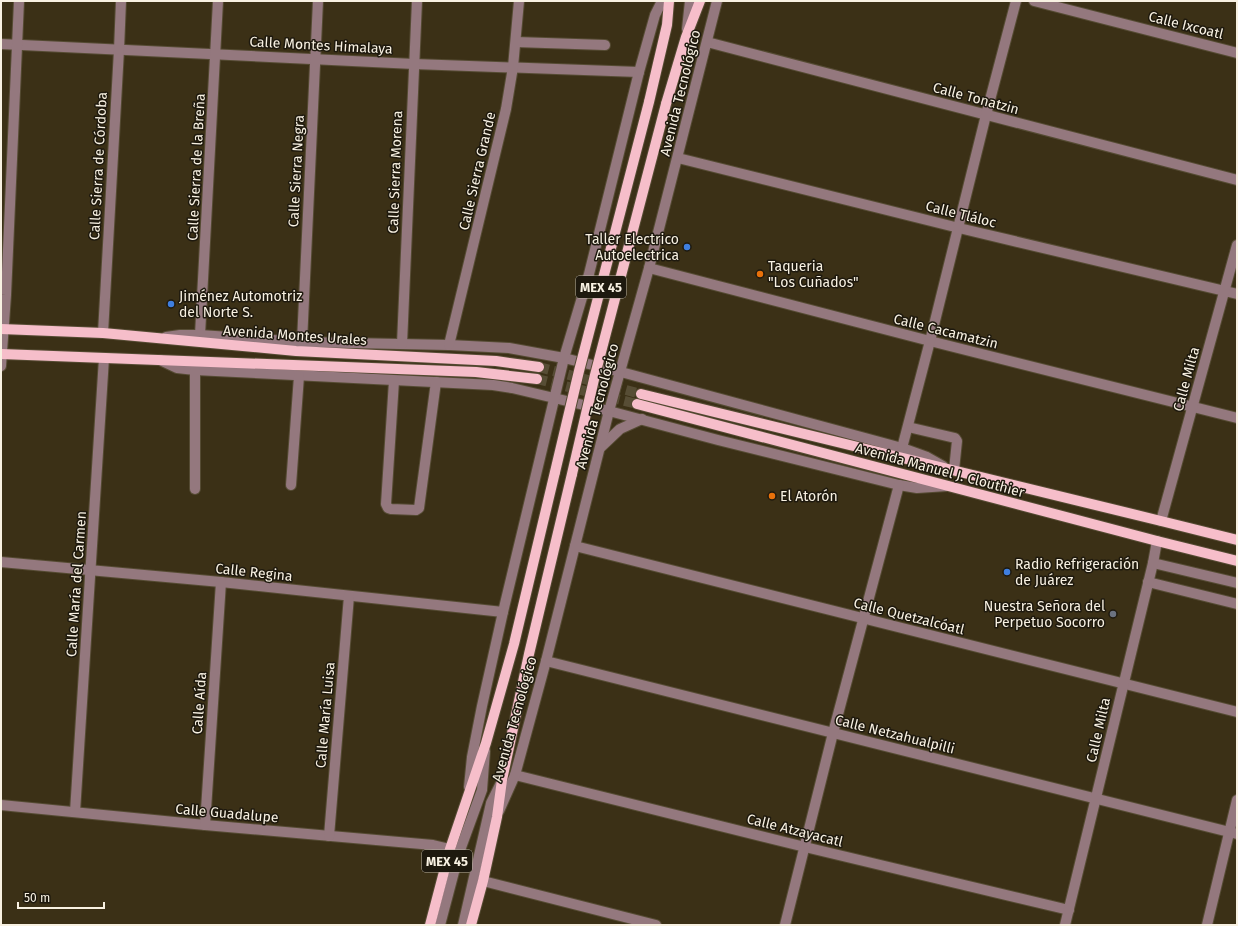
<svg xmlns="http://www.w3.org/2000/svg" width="1238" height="926" font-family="'Fira Sans',sans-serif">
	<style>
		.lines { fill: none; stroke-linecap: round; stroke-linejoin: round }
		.major-tunnel { stroke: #574d35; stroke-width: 10; stroke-dasharray: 10 5; stroke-linecap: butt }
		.minor-casing { stroke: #554b33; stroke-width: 12 }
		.major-casing { stroke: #554b33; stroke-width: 12 }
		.minor { stroke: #94787e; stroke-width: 10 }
		.major { stroke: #f6beca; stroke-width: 10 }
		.major-bridge-casing { stroke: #554b33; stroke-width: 12; stroke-linecap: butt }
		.major-bridge { stroke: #f6beca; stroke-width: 10 }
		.shop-dot { fill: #3f7fe0; stroke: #1e190e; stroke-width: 1.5 }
		.food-dot { fill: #e8710a; stroke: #1e190e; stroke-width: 1.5 }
		.worship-dot { fill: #6b7280; stroke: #1e190e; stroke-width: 1.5 }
		.labels { text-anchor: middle; stroke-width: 3; stroke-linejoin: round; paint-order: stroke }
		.shield { fill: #1e190e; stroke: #b7b0a2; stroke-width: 1 }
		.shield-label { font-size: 13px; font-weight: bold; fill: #f8f1e2 }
		.street-label { font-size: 14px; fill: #f8f1e2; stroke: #1e190e }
		.poi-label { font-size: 14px; fill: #f8f1e2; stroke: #1e190e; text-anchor: start }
	</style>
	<rect width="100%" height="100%" fill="#3b3016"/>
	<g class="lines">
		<!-- major-tunnel -->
		<g class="major-tunnel">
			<path d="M539,367l102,27"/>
			<path d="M537,379l100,25"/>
		</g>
		<!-- minor casing -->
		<g class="minor-casing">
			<g id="minor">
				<path d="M1034,1l203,52"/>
				<path d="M687,29l3,-28"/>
				<path d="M516,42l89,3"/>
				<path d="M707,42l530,138"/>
				<path d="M1,44l413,20 225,8"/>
				<path d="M678,158l281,70 278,66"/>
				<path d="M649,268l281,73 307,77"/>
				<path d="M103,333l16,-283 2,-49"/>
				<path d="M200,335l18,-334"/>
				<path d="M166,337l14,-2h20l102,7 147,3 60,3 55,10 57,14 281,76 25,9 16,9"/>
				<path d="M302,342l16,-341"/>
				<path d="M402,344l15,-343"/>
				<path d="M449,345l57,-236 7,-42 6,-66"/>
				<path d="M160,360l17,8 18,2 298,15 19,3 97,23 109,29 181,45 18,3 30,-2"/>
				<path d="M1,366l5,-71 13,-294"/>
				<path d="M195,370v119"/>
				<path d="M394,381l-8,123 2,4 3,1 25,1 3,-2 17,-126"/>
				<path d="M908,427l47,11 2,3 -3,29"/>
				<path d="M601,447l19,-18 22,-10"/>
				<path d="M902,448l28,-107 56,-226 30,-114"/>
				<path d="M291,485l8,-109"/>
				<path d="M1161,521l76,-276"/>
				<path d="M575,546l662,166"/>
				<path d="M1,562l220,20 282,30"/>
				<path d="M1153,563l84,20"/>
				<path d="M1148,582l89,22"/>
				<path d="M546,661l691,173"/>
				<path d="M515,775l290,72 264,63"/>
				<path d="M469,787l3,-30 10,-51 21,-94 61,-254 25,-84 50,-202 16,-57 7,-14"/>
				<path d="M1,805l204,20 228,20 17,4"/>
				<path d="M499,811l16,-36 31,-114 63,-250 40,-143 68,-267"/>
				<path d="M75,812l29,-454"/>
				<path d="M205,825l16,-243"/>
				<path d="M329,836l20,-240"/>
				<path d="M483,881l173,44"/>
				<path d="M440,925l19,-72 23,-63 3,-39"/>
				<path d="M463,925l28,-122 10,-20"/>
				<path d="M785,925l48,-192 66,-248"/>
				<path d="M1065,925l88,-362 4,-22"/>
				<path d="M1207,925l30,-125"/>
			</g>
		</g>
		<!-- major casing -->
		<g class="major-casing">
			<g id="major">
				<path d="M649,102l18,-77 2,-24"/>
				<path d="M666,104l20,-67 14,-36"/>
				<path d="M1,329l102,4 193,18 200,10 43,6"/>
				<path d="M1,354l475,18 61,7"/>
				<path d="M641,394l520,127 76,19"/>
				<path d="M637,404l520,137 80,20"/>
				<path d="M430,925l20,-76 36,-106 28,-99 41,-172"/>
				<path d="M471,925l12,-44 14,-64 5,-37 27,-126 43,-180"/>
			</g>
		</g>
		<!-- minor -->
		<use href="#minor" class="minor"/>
		<!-- major -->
		<use href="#major" class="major"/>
		<!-- major-bridge casing -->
		<g class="major-bridge-casing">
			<g id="major-bridge">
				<path d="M555,472l24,-101 70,-269"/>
				<path d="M572,474l23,-99 71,-271"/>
			</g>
		</g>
		<!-- major-bridge -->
		<use href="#major-bridge" class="major-bridge"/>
	</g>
	<!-- markers -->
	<g class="shop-dot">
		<circle cx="687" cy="247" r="4"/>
		<circle cx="171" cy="304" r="4"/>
		<circle cx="1007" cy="572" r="4"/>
	</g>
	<g class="food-dot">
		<circle cx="760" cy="274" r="4"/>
		<circle cx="772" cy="496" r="4"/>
	</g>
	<circle class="worship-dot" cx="1113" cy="614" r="4"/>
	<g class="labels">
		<!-- shield labels -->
		<g class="shield">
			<rect x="576" y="276" width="50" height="22" rx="3"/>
			<rect x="422" y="850" width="50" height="22" rx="3"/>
		</g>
		<g class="shield-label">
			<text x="601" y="292">MEX 45</text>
			<text x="447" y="866">MEX 45</text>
		</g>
		<!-- street labels -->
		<g class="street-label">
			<text transform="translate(1186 25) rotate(14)" y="5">Calle Ixcoatl</text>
			<text transform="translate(321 45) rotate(3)" y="5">Calle Montes Himalaya</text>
			<text transform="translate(680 93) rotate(-76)" y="5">Avenida Tecnológico</text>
			<text transform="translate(976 98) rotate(15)" y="5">Calle Tonatzin</text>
			<text transform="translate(98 166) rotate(-87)" y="5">Calle Sierra de Córdoba</text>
			<text transform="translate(196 167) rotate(-87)" y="5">Calle Sierra de la Breña</text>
			<text transform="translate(296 171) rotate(-87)" y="5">Calle Sierra Negra</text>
			<text transform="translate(477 171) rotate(-77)" y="5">Calle Sierra Grande</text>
			<text transform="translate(395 172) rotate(-88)" y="5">Calle Sierra Morena</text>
			<text transform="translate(961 214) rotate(14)" y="5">Calle Tláloc</text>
			<text transform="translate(946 331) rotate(14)" y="5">Calle Cacamatzin</text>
			<text transform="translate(295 335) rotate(4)" y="5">Avenida Montes Urales</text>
			<text transform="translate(1186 379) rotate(-75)" y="5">Calle Milta</text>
			<text transform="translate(597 406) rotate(-75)" y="5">Avenida Tecnológico</text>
			<text transform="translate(940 470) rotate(15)" y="5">Avenida Manuel J. Clouthier</text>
			<text transform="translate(254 572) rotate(6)" y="5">Calle Regina</text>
			<text transform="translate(76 584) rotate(-86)" y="5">Calle María del Carmen</text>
			<text transform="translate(909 616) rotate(14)" y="5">Calle Quetzalcóatl</text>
			<text transform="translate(199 703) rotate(-86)" y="5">Calle Aída</text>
			<text transform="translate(325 715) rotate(-85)" y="5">Calle María Luisa</text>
			<text transform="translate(514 719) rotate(-74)" y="5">Avenida Tecnológico</text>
			<text transform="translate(1098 730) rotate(-77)" y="5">Calle Milta</text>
			<text transform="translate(895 734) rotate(14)" y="5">Calle Netzahualpilli</text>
			<text transform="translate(227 813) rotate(5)" y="5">Calle Guadalupe</text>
			<text transform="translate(795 830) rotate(14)" y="5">Calle Atzayacatl</text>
		</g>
		<!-- poi labels -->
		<g class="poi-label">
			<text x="679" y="244" text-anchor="end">Taller Electrico<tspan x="679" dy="16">Autoelectrica</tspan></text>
			<text x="768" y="271">Taqueria<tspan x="768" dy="16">"Los Cuñados"</tspan></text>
			<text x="179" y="301">Jiménez Automotriz<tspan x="179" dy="16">del Norte S.</tspan></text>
			<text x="780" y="501">El Atorón</text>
			<text x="1015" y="569">Radio Refrigeración<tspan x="1015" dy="16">de Juárez</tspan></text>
			<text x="1105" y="611" text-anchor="end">Nuestra Señora del<tspan x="1105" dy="16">Perpetuo Socorro</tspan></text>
		</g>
	</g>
	<!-- border -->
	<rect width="1238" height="926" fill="none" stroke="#f8f1e2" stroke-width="4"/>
	<!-- scale -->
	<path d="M18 902v6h86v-6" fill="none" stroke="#f8f1e2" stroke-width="2"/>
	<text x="24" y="902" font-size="12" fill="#f8f1e2" stroke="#1e190e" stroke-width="3" paint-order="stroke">50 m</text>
</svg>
